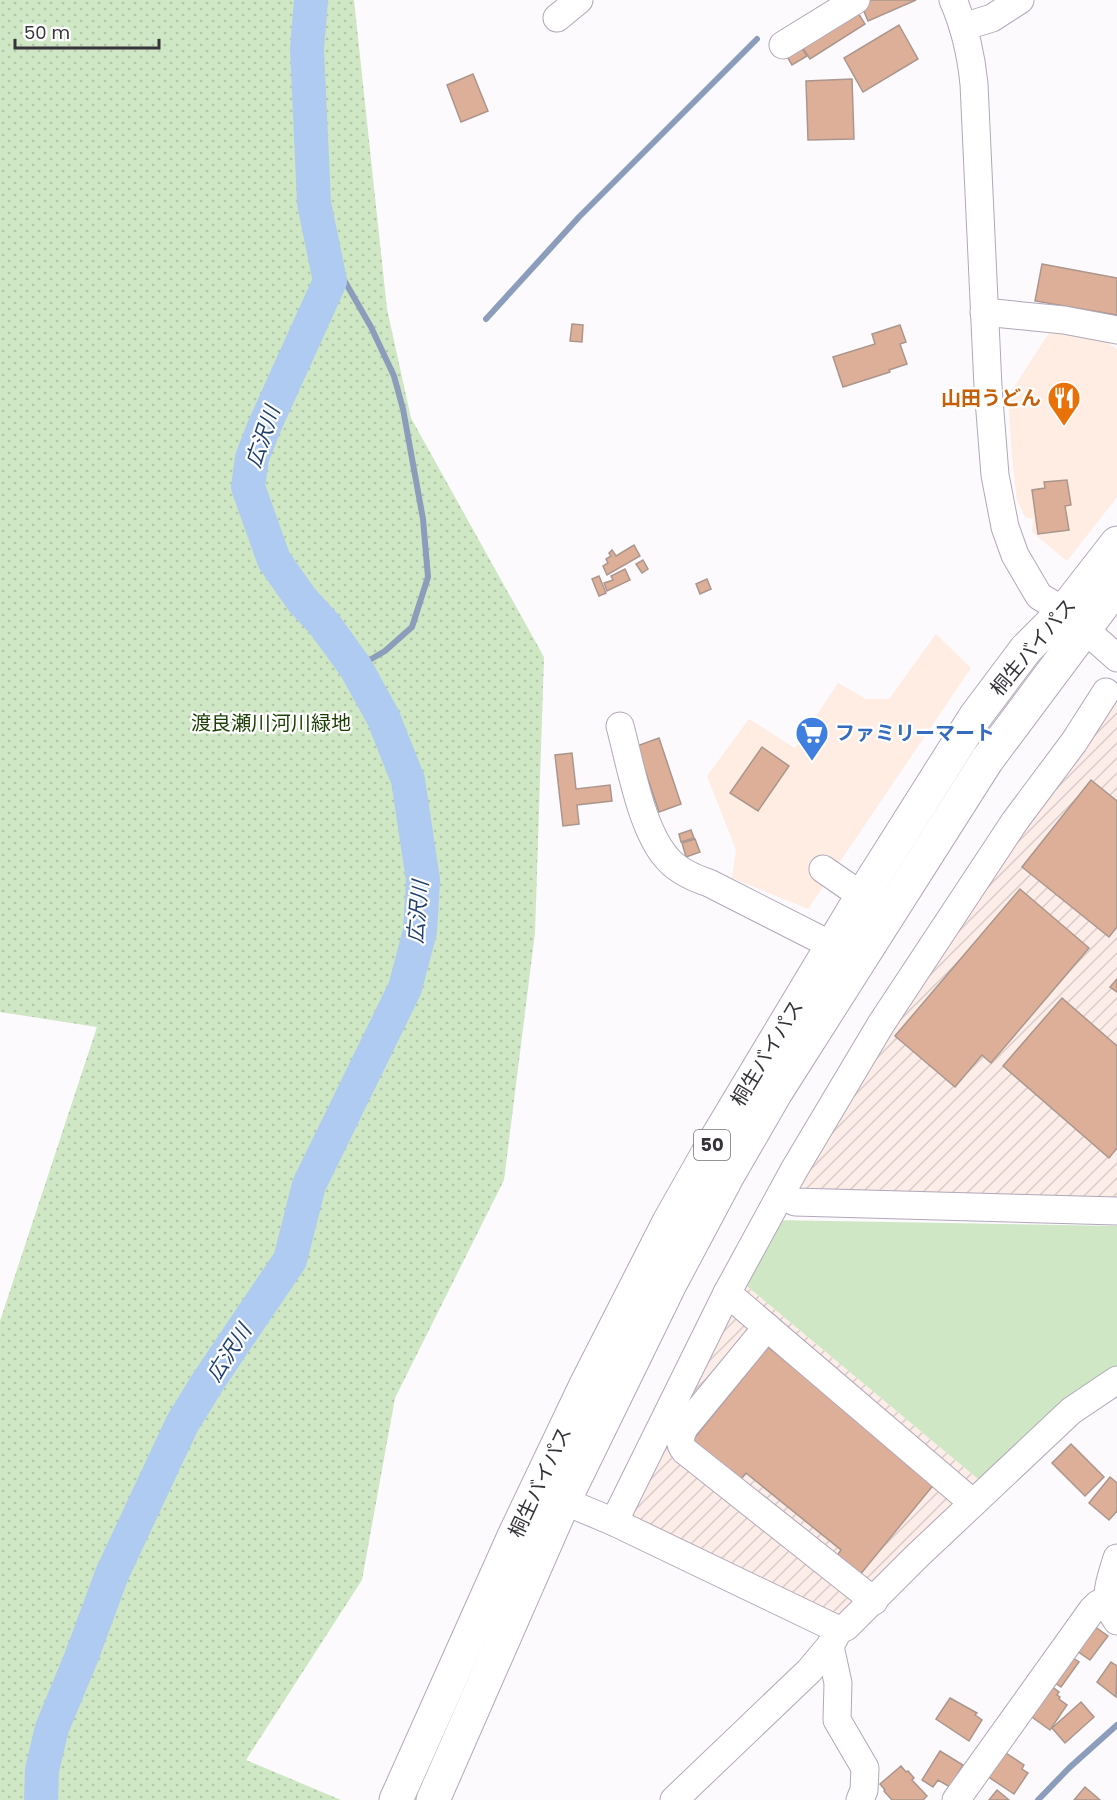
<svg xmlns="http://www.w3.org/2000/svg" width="1117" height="1800" font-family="Poppins,'Noto Sans JP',sans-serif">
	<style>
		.commercial { fill: #ffece3 }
		.industrial { fill: url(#industrial-furrows) }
		.green { fill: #cfe7c4 }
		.park { fill: url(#park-dots) }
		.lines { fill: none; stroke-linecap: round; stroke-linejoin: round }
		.stream { stroke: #8c9dbb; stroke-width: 6 }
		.river { stroke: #b0cbf2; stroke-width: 34 }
		.building { fill: #deaf98; stroke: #aa968d; stroke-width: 1.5 }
		.minor-casing { stroke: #b1a8b9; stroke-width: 29 }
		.highway-casing { stroke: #b1a8b9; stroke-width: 35 }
		.minor { stroke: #fff; stroke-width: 27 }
		.highway { stroke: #fff; stroke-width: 33 }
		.labels { text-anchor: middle; stroke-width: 4.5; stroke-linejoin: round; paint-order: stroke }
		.shield { fill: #fff; stroke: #737075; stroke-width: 1.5 }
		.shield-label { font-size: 18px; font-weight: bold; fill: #37333a }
		.food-label { font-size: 20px; font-weight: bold; fill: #c56008; stroke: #fff; text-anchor: end }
		.street-label { font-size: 20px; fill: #37333a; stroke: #fff }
		.park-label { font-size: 20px; fill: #1c3f04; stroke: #fff }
		.shop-label { font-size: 20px; font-weight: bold; fill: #366cbe; stroke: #fff; text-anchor: start }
		.water-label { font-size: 21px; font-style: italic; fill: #1f4071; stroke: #fff }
	</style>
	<defs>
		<pattern id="industrial-furrows" width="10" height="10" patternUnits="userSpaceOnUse" patternTransform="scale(1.5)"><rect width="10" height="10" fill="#fcede9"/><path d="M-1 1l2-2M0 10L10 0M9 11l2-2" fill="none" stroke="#d9ccc9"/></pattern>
		<pattern id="park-dots" width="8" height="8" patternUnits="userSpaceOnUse" patternTransform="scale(1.5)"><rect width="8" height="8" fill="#cfe7c4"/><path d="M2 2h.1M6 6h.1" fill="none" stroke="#b2c7a9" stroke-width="1.8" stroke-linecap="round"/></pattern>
	</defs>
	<rect width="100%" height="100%" fill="#fcfafd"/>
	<!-- commercial -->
	<g class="commercial">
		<path d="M1051,330l52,10 14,9v148l-50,64 -35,-29 1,-13 -8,-2 -8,-17 -5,-42 -4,-62z"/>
		<path d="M936,634l35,34 -163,241 -76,-31 4,-28 -29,-74 42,-57 46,29 43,-65 28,16h23z"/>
	</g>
	<!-- industrial -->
	<g class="industrial">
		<path d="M1117,703v502l-310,-11 -9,-16 111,-187 204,-286z"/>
		<path d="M742,1282l236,197 -135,135h-11l-197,-92 -5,-18z"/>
	</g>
	<!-- green -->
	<path class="green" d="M772,1220l345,6v143l-56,35 -83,75 -236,-197z"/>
	<!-- park -->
	<path class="park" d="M0,0h354l33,309 24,109 133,239 -9,276 -31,247 -109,218 -33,182 -116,180 95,40h-341v-479l97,-294 -97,-15z"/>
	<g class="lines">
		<!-- stream -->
		<g class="stream">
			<path d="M324,245l47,82 23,49 9,33 20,110 5,58 -16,50 -27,24 -29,17"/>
			<path d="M486,319l93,-102 178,-178"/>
			<path d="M1038,1800l31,-32 48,-43"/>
		</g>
		<!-- river -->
		<path class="river" d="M41,1800l1,-30 10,-42 29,-70 31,-84 70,-150 27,-44 81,-120 19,-75 96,-197 15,-57 3,-51 -15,-100 -25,-63 -27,-49 -31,-43 -23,-25 -28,-40 -26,-73 4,-29 12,-31 66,-146 -16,-78 -7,-154 4,-49"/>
	</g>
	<!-- building -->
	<g class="building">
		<path d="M863,0h53l-48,21 -8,-19z"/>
		<path d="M853,5l12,19 -55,35 -12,-18z"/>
		<path d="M899,25l19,34 -55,33 -19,-34z"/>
		<path d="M800,45l7,11 -15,9 -6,-10z"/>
		<path d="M473,74l15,37 -27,11 -14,-37z"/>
		<path d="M852,79l2,60 -46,1 -2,-59z"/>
		<path d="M1042,264l75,14v37l-82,-14z"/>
		<path d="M572,324l11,1 -1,17 -12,-1z"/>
		<path d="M900,325l6,17 -6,2 7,20 -18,6 1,2 -47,15 -10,-30 42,-13 -3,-10z"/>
		<path d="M1067,480l4,25 -6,1 4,24 -31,4 -6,-44 13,-2 -1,-6z"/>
		<path d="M634,545l6,11 -33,19 -4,-9 5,-3 -2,-4 5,-3 -2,-3 3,-3 4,6z"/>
		<path d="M643,560l5,9 -6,4 -6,-9z"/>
		<path d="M625,569l5,11 -23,11 -3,-8 9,-3 -2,-4z"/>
		<path d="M599,576l7,17 -7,3 -7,-17z"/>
		<path d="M707,579l4,10 -11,5 -4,-10z"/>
		<path d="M659,738l22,66 -22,8 -22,-66z"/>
		<path d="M762,747l27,19 -31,45 -28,-18z"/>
		<path d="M572,753l4,36 34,-4 2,16 -35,4 2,19 -16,2 -8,-71z"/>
		<path d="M1091,780l26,21v126l-8,10 -87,-70z"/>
		<path d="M691,830l3,8 -13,4 -2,-8z"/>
		<path d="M695,839l5,13 -14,5 -4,-14z"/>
		<path d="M1020,889l69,59 -98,115 -9,-8 -27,32 -60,-51z"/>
		<path d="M1117,979v13l-7,-5z"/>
		<path d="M1062,998l55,48v102l-8,10 -106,-92z"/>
		<path d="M768,1347l167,136 -76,93 -23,-19 5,-7 -95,-77 -6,7 -48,-39z"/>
		<path d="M1071,1444l33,33 -19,19 -33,-33z"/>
		<path d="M1110,1477l7,6v28l-8,9 -20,-17z"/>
		<path d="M1091,1624l17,12 -18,24 -16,-11z"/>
		<path d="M1070,1656l9,6 -18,25 -9,-6z"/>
		<path d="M1111,1662l6,4 -1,31 -19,-15z"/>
		<path d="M1047,1683l12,9 -2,3 3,2 -1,2 8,6 -17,25 -25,-18z"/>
		<path d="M950,1698l27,15 -2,2 7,5 -13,21 -33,-22z"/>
		<path d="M1081,1702l13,15 -29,26 -13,-15z"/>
		<path d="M940,1751l23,14 -13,22 -12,-7 -5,7 -11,-7z"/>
		<path d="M1006,1753l18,12 -2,4 6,4 -14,21 -33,-22z"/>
		<path d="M901,1766l5,6 2,-1 6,7 -2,2 15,16 -4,4h-31l-8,-9 1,-1 -5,-6z"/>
		<path d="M1085,1787l15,13h-26z"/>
		<path d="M997,1790l12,10h-20z"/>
	</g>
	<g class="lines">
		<!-- minor casing -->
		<g class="minor-casing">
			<g id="minor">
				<path d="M953,0c12,27 18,54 21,84l14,303 7,88 10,52 10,28 24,41 25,15 53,47"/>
				<path d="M557,18l22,-18"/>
				<path d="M963,27l29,-9 28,-18"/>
				<path d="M783,45l73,-45"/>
				<path d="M984,312l80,8 53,10"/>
				<path d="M620,726c10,37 21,102 46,131 10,13 28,21 43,26l124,63"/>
				<path d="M823,869l39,27"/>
				<path d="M781,1195l14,7 322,9"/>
				<path d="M727,1293l246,210"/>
				<path d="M767,1327l-83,101c-4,9 -6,15 1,23l189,150"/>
				<path d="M564,1501l50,21 225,108 7,-3 70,-70 155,-146 46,-31"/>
				<path d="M614,1522l113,-229 67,-123 87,-146 134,-203 59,-79 32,-50"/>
				<path d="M1117,1558c-7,23 -16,42 0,63"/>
				<path d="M836,1635l-6,11 8,37 -1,37 28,48 -1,22 -4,10"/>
				<path d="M674,1800l135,-129 21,-25"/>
				<path d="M956,1800l136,-190 6,-6 9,-3"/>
			</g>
		</g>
		<!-- highway casing -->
		<g class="highway-casing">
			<g id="highway">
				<path d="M396,1800l119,-266 70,-147 84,-165 43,-76 150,-250 113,-179 51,-68 38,-38 53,-68"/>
				<path d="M433,1800l131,-299 106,-217 58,-109 48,-83 211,-332 130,-174"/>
			</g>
		</g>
		<!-- minor -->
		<use href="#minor" class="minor"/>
		<!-- highway -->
		<use href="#highway" class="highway"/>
	</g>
	<!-- icons -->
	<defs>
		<g id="restaurant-pin" transform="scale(1.725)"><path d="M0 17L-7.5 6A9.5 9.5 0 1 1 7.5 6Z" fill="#e8710a" stroke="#fff"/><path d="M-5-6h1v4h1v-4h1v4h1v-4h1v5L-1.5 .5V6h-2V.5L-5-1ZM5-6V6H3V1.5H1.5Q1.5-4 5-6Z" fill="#fff"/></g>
		<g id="supermarket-pin" transform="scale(1.725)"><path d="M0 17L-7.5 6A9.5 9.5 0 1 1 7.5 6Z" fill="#3f7fe0" stroke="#fff"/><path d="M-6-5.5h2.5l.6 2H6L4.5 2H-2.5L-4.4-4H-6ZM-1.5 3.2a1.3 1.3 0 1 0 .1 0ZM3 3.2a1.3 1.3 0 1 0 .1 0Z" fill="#fff"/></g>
	</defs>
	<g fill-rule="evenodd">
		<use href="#restaurant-pin" x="1064" y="398"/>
		<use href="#supermarket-pin" x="812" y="733"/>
	</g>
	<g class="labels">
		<!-- shield labels -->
		<rect class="shield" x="694" y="1130" width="36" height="30" rx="4.5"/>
		<g class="shield-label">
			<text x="712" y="1151">50</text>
		</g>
		<!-- food labels -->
		<g class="food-label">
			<text x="1041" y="405">山田うどん</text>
		</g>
		<!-- street labels -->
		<g class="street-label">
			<text transform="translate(1033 647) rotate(-50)" y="7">桐生バイパス</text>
			<text transform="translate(767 1053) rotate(-59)" y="7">桐生バイパス</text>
			<text transform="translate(540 1482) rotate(-65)" y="7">桐生バイパス</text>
		</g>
		<!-- park labels -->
		<g class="park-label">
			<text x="271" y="730">渡良瀬川河川緑地</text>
		</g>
		<!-- shop labels -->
		<g class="shop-label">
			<text x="835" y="740">ファミリーマート</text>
		</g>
		<!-- water labels -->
		<g class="water-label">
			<text transform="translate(263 437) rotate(-71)" y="7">広沢川</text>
			<text transform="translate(418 912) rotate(-85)" y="7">広沢川</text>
			<text transform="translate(229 1353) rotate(-57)" y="7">広沢川</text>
		</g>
	</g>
	<!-- scale -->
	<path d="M15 39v9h144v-9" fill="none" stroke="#37333a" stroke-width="3"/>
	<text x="24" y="39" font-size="18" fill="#37333a" stroke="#ffffff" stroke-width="4.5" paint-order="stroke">50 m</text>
</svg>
